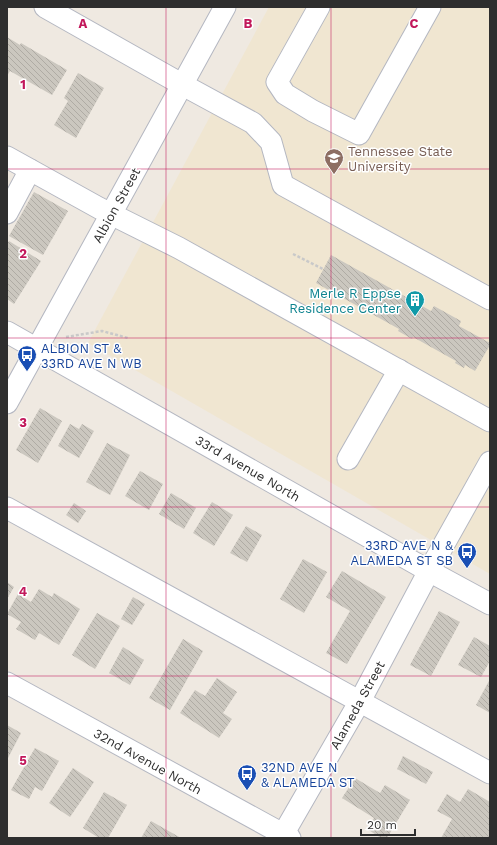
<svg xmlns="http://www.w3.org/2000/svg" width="497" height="845" font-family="'Work Sans',sans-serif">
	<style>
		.education { fill: #f0e6d1 }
		.building { fill: url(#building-back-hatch) }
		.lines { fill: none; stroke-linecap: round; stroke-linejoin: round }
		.minor-casing { stroke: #b4b7c1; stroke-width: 23 }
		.path { stroke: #c9c9c9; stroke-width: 2.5; stroke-dasharray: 3 2; stroke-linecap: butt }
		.minor { stroke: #fff; stroke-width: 21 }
		.grid { fill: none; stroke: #c2185b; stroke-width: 1; stroke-opacity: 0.55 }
		.labels { text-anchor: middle; stroke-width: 3; stroke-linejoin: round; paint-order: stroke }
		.education-label { font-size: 13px; fill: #785e54; stroke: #fff; text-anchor: start }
		.street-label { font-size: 13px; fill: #2e2e2e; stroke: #fff }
		.culture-label { font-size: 13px; fill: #0d838f; stroke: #fff; text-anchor: end }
		.transit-label { font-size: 13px; fill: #164399; stroke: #fff; text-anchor: start }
		.grid-label { font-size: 13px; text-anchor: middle; font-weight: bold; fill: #c2185b; stroke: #fff; stroke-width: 3; stroke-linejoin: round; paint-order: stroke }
	</style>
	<defs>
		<pattern id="building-back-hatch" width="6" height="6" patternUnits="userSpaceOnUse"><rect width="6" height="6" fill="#cbc7bf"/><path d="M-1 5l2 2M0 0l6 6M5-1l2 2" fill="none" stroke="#afaba4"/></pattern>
	</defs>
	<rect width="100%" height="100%" fill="#efe9e1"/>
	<!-- education -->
	<path class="education" d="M269,7h221v567l-402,-231z"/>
	<!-- building -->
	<g class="building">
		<path d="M7,37l13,8 1,-2 46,27 -15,25 -42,-24 -3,5z"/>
		<path d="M78,73l26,15 -28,50 -22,-13 14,-24 -4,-3z"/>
		<path d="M34,192l34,19 -25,44 -34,-19z"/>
		<path d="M9,241l32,20 -27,43 -7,-5v-55z"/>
		<path d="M331,255l100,56 3,-5 27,15 -2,5 31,17v2l-15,26 -10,-6 -1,3 -9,-5 1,-2 -43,-24 -1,2 -14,-8 1,-2 -83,-46z"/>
		<path d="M40,408l22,13 -24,42 -22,-13z"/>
		<path d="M70,424l9,5 3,-5 12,7 -15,27 -21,-12z"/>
		<path d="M107,443l23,12 -20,40 -24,-13z"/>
		<path d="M140,471l23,13 -14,26 -24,-14z"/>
		<path d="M171,493l25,15 -12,21 -25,-15z"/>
		<path d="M212,502l21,13 -19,31 -21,-13z"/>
		<path d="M74,503l12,8 -8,12 -12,-8z"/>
		<path d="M246,526l16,9 -15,27 -17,-9z"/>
		<path d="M303,559l24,13 -23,41 -24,-14z"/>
		<path d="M342,571l44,26 -39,67 -21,-11 24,-42 -24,-14z"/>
		<path d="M7,582l7,5 -7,12z"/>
		<path d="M39,589l13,8 2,-4 26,16 -21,36 -20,-12 -4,7 -19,-11 5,-7 -14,-8 11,-20 13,8z"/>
		<path d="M133,597l12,7 -13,21 -11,-6z"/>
		<path d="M439,611l21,11 -29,54 -21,-11z"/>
		<path d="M97,613l23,13 -25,43 -23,-14z"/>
		<path d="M474,637l16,9v15l-9,16 -23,-12z"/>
		<path d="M183,639l20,12 -33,59 -21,-12z"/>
		<path d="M123,647l21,13 -14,25 -21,-12z"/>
		<path d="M217,678l20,14 -14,21 9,6 -13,19 -39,-25 15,-23 10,6z"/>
		<path d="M490,679v34l-14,-8z"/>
		<path d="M7,725l14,8 -14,27z"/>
		<path d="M35,748l24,13 -17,30 -7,-4 -6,12 -18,-9z"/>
		<path d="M403,756l30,16 -7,12 -29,-15z"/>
		<path d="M73,768l21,14 -24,35 -21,-14z"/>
		<path d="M355,778l25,15 5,-8 25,15 -23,38h-6l-14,-9 7,-11 -32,-20z"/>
		<path d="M468,789l22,13v36h-49l11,-19 -15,-8 10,-17 13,8z"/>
		<path d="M104,792l23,13 -19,33h-9l-16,-10z"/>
		<path d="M151,821l30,17h-40z"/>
	</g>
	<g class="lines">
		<!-- minor casing -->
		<g class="minor-casing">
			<g id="minor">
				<path d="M45,7l138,78 70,38 18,19 12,43 207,114"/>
				<path d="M319,7l-42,75 8,12 28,17 46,23 71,-127"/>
				<path d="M7,157l92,51 80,40 311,173"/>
				<path d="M7,213l23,-43"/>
				<path d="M7,332l422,239 61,33"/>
				<path d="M7,403l218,-396"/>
				<path d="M348,459l51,-89"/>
				<path d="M7,508l483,265"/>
				<path d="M7,683l283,155"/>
				<path d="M281,838l79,-137 69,-130 61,-109"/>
			</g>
		</g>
		<!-- path -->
		<g class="path">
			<path d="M293,254l30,15"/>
			<path d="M66,337l36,-6 26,7"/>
		</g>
		<!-- minor -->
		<use href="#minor" class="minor"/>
	</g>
	<!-- grid -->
	<path class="grid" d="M166,7v831M331,7v831M7,169h483M7,338h483M7,507h483M7,676h483"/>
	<!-- icons -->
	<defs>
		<g id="university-pin" transform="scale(1)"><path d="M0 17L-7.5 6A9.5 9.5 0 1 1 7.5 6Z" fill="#8d6e63" stroke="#fff"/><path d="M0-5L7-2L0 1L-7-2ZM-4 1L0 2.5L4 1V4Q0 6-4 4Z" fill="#fff"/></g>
		<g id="building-pin" transform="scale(1)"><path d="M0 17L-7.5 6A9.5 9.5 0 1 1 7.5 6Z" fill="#0f9aa8" stroke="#fff"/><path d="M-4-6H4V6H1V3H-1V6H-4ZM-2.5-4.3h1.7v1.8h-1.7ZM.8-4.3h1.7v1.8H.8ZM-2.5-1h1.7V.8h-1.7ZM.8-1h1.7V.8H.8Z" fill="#fff"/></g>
		<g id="bus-pin" transform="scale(1)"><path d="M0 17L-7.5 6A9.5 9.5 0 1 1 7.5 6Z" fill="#1a4fb4" stroke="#fff"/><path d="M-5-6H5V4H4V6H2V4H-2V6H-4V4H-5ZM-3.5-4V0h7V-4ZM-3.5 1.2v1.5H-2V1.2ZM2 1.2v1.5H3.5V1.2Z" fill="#fff"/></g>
	</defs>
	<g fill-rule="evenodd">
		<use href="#university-pin" x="334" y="158"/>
		<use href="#building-pin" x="415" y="300"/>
		<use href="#bus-pin" x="27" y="355"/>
		<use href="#bus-pin" x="467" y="552"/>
		<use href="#bus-pin" x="247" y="774"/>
	</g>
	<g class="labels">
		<!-- education labels -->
		<g class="education-label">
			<text x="348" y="156">Tennessee State<tspan x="348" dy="15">University</tspan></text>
		</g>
		<!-- street labels -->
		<g class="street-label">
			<text transform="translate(116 205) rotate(-61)" y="5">Albion Street</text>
			<text transform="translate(248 468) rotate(30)" y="5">33rd Avenue North</text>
			<text transform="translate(357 705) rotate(-61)" y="5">Alameda Street</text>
			<text transform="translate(148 761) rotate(29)" y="5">32nd Avenue North</text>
		</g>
		<!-- culture labels -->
		<g class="culture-label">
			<text x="401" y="298">Merle R Eppse<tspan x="401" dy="15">Residence Center</tspan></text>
		</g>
		<!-- transit labels -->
		<g class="transit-label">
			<text x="41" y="353">ALBION ST &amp;<tspan x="41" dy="15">33RD AVE N WB</tspan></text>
			<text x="453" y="550" text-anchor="end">33RD AVE N &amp;<tspan x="453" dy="15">ALAMEDA ST SB</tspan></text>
			<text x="261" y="772">32ND AVE N<tspan x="261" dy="15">&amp; ALAMEDA ST</tspan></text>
		</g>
	</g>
	<g class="grid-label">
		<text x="83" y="28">A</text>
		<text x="248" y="28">B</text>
		<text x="414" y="28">C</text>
		<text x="23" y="89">1</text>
		<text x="23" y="258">2</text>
		<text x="23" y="427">3</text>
		<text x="23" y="596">4</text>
		<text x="23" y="765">5</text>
	</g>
	<!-- border -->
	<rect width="497" height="845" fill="none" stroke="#2e2e2e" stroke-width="16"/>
	<!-- scale -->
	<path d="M361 829v6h54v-6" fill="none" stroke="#2e2e2e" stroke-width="2"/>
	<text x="367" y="829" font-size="12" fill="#2e2e2e" stroke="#ffffff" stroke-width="3" paint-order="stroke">20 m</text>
</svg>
